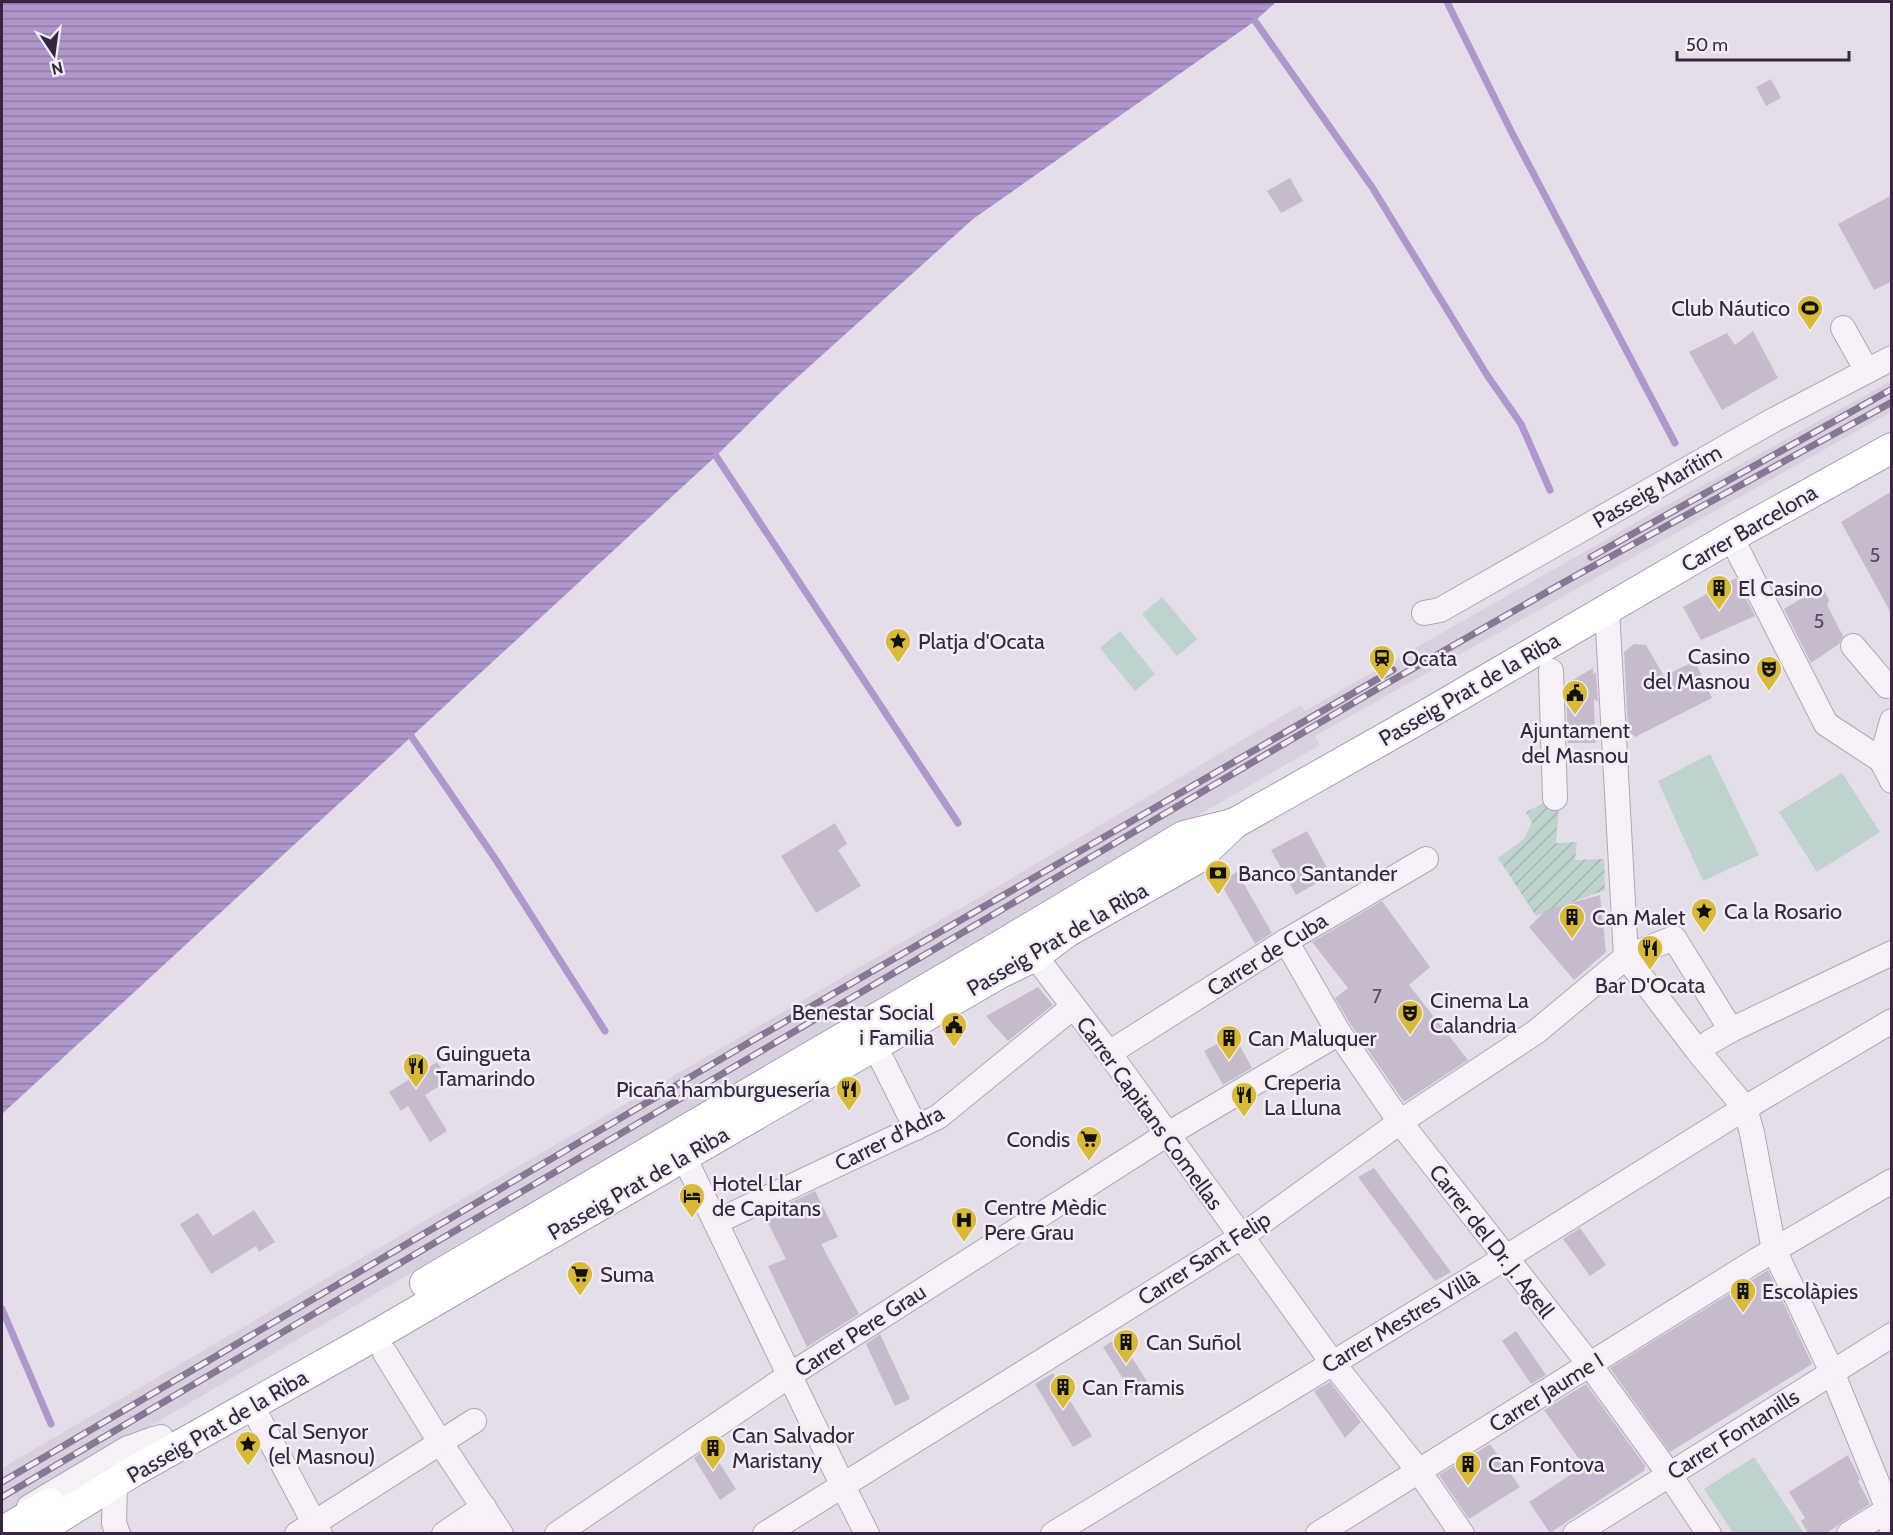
<svg xmlns="http://www.w3.org/2000/svg" width="1893" height="1535" font-family="Cabin,sans-serif">
	<style>
		.built { fill: #d8d0de }
		.grass { fill: #bed3cd }
		.garden { fill: url(#garden-furrows) }
		.water { fill: url(#water-rules) }
		.lines { fill: none; stroke-linecap: round; stroke-linejoin: round }
		.stream { stroke: #af96cc; stroke-width: 7 }
		.building { fill: #c5bbcc }
		.minor-casing { stroke: #b0a7b7; stroke-width: 26 }
		.major-casing { stroke: #aa9cb5; stroke-width: 32 }
		.minor { stroke: #f5f1f7; stroke-width: 24 }
		.major { stroke: #fff; stroke-width: 30 }
		.rail-casing { stroke: #877694; stroke-width: 7 }
		.rail { stroke: #f2eef6; stroke-width: 4.5; stroke-dasharray: 14; stroke-linecap: butt }
		.labels { text-anchor: middle; stroke-width: 5; stroke-linejoin: round; paint-order: stroke }
		.number-label { font-size: 20px; fill: #5a4b64 }
		.poi-label { font-size: 22px; fill: #362641; stroke: #f2eef6; text-anchor: start }
		.street-label { font-size: 22px; fill: #362641; stroke: #f2eef6 }
	</style>
	<defs>
		<pattern id="garden-furrows" width="10" height="10" patternUnits="userSpaceOnUse" patternTransform="scale(1.5)"><rect width="10" height="10" fill="#bed3cd"/><path d="M-1 1l2-2M0 10L10 0M9 11l2-2" fill="none" stroke="#a4b5b1"/></pattern>
		<pattern id="water-rules" width="6" height="5" patternUnits="userSpaceOnUse" patternTransform="scale(1.5)"><rect width="6" height="5" fill="#af96cc"/><path d="M0 2.5h6" fill="none" stroke="#8f7aa7"/></pattern>
	</defs>
	<rect width="100%" height="100%" fill="#e4dee9"/>
	<!-- built -->
	<path class="built" d="M1891,381v31l-576,324 5,9 -553,319 -765,449v-45l1000,-584 299,-179 4,6 344,-196z"/>
	<!-- grass -->
	<g class="grass">
		<path d="M1162,597l35,42 -20,17 -35,-42z"/>
		<path d="M1120,631l35,43 -20,17 -35,-43z"/>
		<path d="M1710,754l49,101 -56,26 -45,-100z"/>
		<path d="M1842,773l38,59 -63,40 -38,-60z"/>
		<path d="M1754,1457l50,76h-71l-29,-44z"/>
	</g>
	<!-- garden -->
	<path class="garden" d="M1560,795l-4,48 21,-1 -2,18 29,-1 1,31 -69,26 -38,-58 26,-19 8,-16 -6,-11z"/>
	<!-- water -->
	<path class="water" d="M2,2h1274l-21,19 -282,198 -194,175 -63,62 -714,658z"/>
	<g class="lines">
		<!-- stream -->
		<g class="stream">
			<path d="M1447,2l65,131 163,310"/>
			<path d="M1255,21l117,166 115,188 34,49 29,66"/>
			<path d="M716,456l242,367"/>
			<path d="M411,736l85,124 109,171"/>
			<path d="M2,1309l49,115"/>
		</g>
	</g>
	<!-- building -->
	<g class="building">
		<path d="M1771,79l10,19 -15,8 -10,-19z"/>
		<path d="M1290,178l13,23 -22,12 -14,-22z"/>
		<path d="M1892,195v86l-18,9 -36,-66z"/>
		<path d="M1753,331l25,47 -56,32 -33,-58 38,-19 8,12z"/>
		<path d="M1892,491v124l-51,-93z"/>
		<path d="M1736,578l19,38 -54,24 -18,-33z"/>
		<path d="M1822,586l7,14 -2,5 16,31 -4,8 -28,19 -27,-54z"/>
		<path d="M1634,644l12,1 18,31 31,-15 17,37 -77,39 -7,-7 -4,-78z"/>
		<path d="M1593,668v6l3,-2 2,30 -4,-3 1,44h-27l-2,-59z"/>
		<path d="M835,823l12,21 -9,6 23,36 -45,27 -35,-57z"/>
		<path d="M1307,831l24,44 -35,20 -25,-45z"/>
		<path d="M1237,872l35,61 -17,11 -35,-62z"/>
		<path d="M1600,895l6,57 -32,28 -45,-53 17,-17z"/>
		<path d="M1382,901l48,66 -21,18 59,75 -64,42 -53,-77 -16,-27 13,-10 -36,-46z"/>
		<path d="M1038,987l15,18 -45,36 -22,-25z"/>
		<path d="M1234,1035l18,33 -29,17 -19,-34z"/>
		<path d="M437,1062l12,18 -24,15 22,36 -17,11 -22,-36 -7,5 -12,-19z"/>
		<path d="M1374,1168l77,104 -16,9 -77,-104z"/>
		<path d="M815,1191l23,46 -17,7 38,70 -52,33 -39,-81 18,-7 -22,-44z"/>
		<path d="M254,1210l21,32 -16,10 -3,-6 -45,28 -31,-50 18,-11 15,23z"/>
		<path d="M1580,1228l26,37 -16,11 -27,-37z"/>
		<path d="M1768,1270l44,94 -142,88 -60,-84z"/>
		<path d="M1516,1331l30,44 -15,9 -29,-43z"/>
		<path d="M880,1334l30,65 -15,7 -29,-62z"/>
		<path d="M1119,1337l29,46 -16,10 -29,-46z"/>
		<path d="M1053,1373l39,63 -19,11 -38,-63z"/>
		<path d="M1330,1382l31,40 -16,16 -31,-47z"/>
		<path d="M1586,1384l60,83 -2,1 1,2 -95,63 -21,-31 55,-36 -40,-56z"/>
		<path d="M1490,1444l30,43 -51,32 -30,-44z"/>
		<path d="M709,1447l27,42 -16,11 -26,-42z"/>
		<path d="M1848,1455l12,24 -2,2 12,23 -44,29h-18l-7,-12 4,-3 -16,-26z"/>
	</g>
	<g class="lines">
		<!-- minor casing -->
		<g class="minor-casing">
			<g id="minor">
				<path d="M1843,328l24,43"/>
				<path d="M1731,537l95,187 55,36 11,21"/>
				<path d="M1607,610l19,347 71,93 48,58 7,25 22,117 58,122 56,137 4,21"/>
				<path d="M1424,613l16,-3 330,-188 122,-64"/>
				<path d="M1853,646l34,40"/>
				<path d="M1551,671l4,127"/>
				<path d="M1881,760l11,-39"/>
				<path d="M1286,941l53,92 61,89 190,243 79,109 40,60"/>
				<path d="M1035,956l74,97 223,309 86,108 44,64"/>
				<path d="M1710,1042l21,-12 161,-77"/>
				<path d="M1109,1053l177,-112 140,-82"/>
				<path d="M883,1062l33,66"/>
				<path d="M684,1157l159,329 24,48"/>
				<path d="M716,1222l222,-105 135,-110"/>
				<path d="M385,1353l55,89 61,92"/>
				<path d="M252,1406l68,128"/>
				<path d="M118,1483l-3,2 -1,38 4,11"/>
				<path d="M29,1507l99,-59c12,-3 21,-9 33,-11"/>
				<path d="M297,1534l177,-113"/>
				<path d="M444,1534l25,-17"/>
				<path d="M479,1534l-10,-17 15,-10"/>
				<path d="M557,1534l233,-159 368,-235 181,-107"/>
				<path d="M765,1534l476,-297 159,-115 136,-90 90,-75 48,-19 57,92"/>
				<path d="M1053,1534l452,-276 240,-150 147,-87"/>
				<path d="M1318,1534l439,-274 135,-79"/>
				<path d="M1575,1534l317,-199"/>
				<path d="M1849,1534l43,-27"/>
			</g>
		</g>
		<!-- major casing -->
		<g class="major-casing">
			<g id="major">
				<path d="M425,1283l563,-330 196,-117 48,-12"/>
				<path d="M2,1532l48,-29"/>
				<path d="M33,1534l101,-63 242,-136 624,-362 35,-17 32,-24 131,-74 37,-35 196,-111 300,-175 161,-89"/>
			</g>
		</g>
		<!-- minor -->
		<use href="#minor" class="minor"/>
		<!-- major -->
		<use href="#major" class="major"/>
		<!-- rail casing -->
		<g class="rail-casing">
			<g id="rail">
				<path d="M1591,557l301,-168"/>
				<path d="M2,1482l753,-443 638,-369"/>
				<path d="M2,1497l1382,-812 184,-105 324,-178"/>
			</g>
		</g>
		<!-- rail -->
		<use href="#rail" class="rail"/>
	</g>
	<!-- icons -->
	<defs>
		<g id="stadium-pin" transform="scale(1.35)"><path d="M0 17L-7.5 6A9.5 9.5 0 1 1 7.5 6Z" fill="#d8ba38" stroke="#f2eef6"/><path d="M0-5a6.5 5 0 1 0 0 10a6.5 5 0 1 0 0-10ZM-3.5-1.8h7v3.6h-7Z" fill="#111"/></g>
		<g id="building-pin" transform="scale(1.35)"><path d="M0 17L-7.5 6A9.5 9.5 0 1 1 7.5 6Z" fill="#d8ba38" stroke="#f2eef6"/><path d="M-4-6H4V6H1V3H-1V6H-4ZM-2.5-4.3h1.7v1.8h-1.7ZM.8-4.3h1.7v1.8H.8ZM-2.5-1h1.7V.8h-1.7ZM.8-1h1.7V.8H.8Z" fill="#111"/></g>
		<g id="sight-pin" transform="scale(1.35)"><path d="M0 17L-7.5 6A9.5 9.5 0 1 1 7.5 6Z" fill="#d8ba38" stroke="#f2eef6"/><path d="M0-6L1.8-2.2L6-1.7L2.9 1.2L3.7 5.4L0 3.3L-3.7 5.4L-2.9 1.2L-6-1.7L-1.8-2.2Z" fill="#111"/></g>
		<g id="station-pin" transform="scale(1.35)"><path d="M0 17L-7.5 6A9.5 9.5 0 1 1 7.5 6Z" fill="#d8ba38" stroke="#f2eef6"/><path d="M-3-6H3Q5-6 5-4V2Q5 4 3 4L4.5 6H3L1.5 4h-3L-3 6H-4.5L-3 4Q-5 4-5 2V-4Q-5-6-3-6ZM-3.5-4v3h7v-3ZM-3.5 1v1.5H-2V1ZM2 1v1.5H3.5V1Z" fill="#111"/></g>
		<g id="theatre-pin" transform="scale(1.35)"><path d="M0 17L-7.5 6A9.5 9.5 0 1 1 7.5 6Z" fill="#d8ba38" stroke="#f2eef6"/><path d="M-5-5.5Q0-4 5-5.5V0Q5 5 0 6Q-5 5-5 0ZM-3.3-2.5H-1v1.5H-3.3ZM1-2.5H3.3v1.5H1ZM-2.8 1Q0 5.5 2.8 1Z" fill="#111"/></g>
		<g id="civic-pin" transform="scale(1.35)"><path d="M0 17L-7.5 6A9.5 9.5 0 1 1 7.5 6Z" fill="#d8ba38" stroke="#f2eef6"/><path d="M-.6-6.5H3V-4.5H.6V-3L4-1V1h2V6H-6V1h2V-1L-.6-3ZM-1.2 2.5V6h2.4V2.5Z" fill="#111"/></g>
		<g id="bank-pin" transform="scale(1.35)"><path d="M0 17L-7.5 6A9.5 9.5 0 1 1 7.5 6Z" fill="#d8ba38" stroke="#f2eef6"/><path d="M-6-4H6V4H-6ZM0-2.3a2.3 2.3 0 1 0 0 4.6a2.3 2.3 0 1 0 0-4.6Z" fill="#111"/></g>
		<g id="restaurant-pin" transform="scale(1.35)"><path d="M0 17L-7.5 6A9.5 9.5 0 1 1 7.5 6Z" fill="#d8ba38" stroke="#f2eef6"/><path d="M-5-6h1v4h1v-4h1v4h1v-4h1v5L-1.5 .5V6h-2V.5L-5-1ZM5-6V6H3V1.5H1.5Q1.5-4 5-6Z" fill="#111"/></g>
		<g id="supermarket-pin" transform="scale(1.35)"><path d="M0 17L-7.5 6A9.5 9.5 0 1 1 7.5 6Z" fill="#d8ba38" stroke="#f2eef6"/><path d="M-6-5.5h2.5l.6 2H6L4.5 2H-2.5L-4.4-4H-6ZM-1.5 3.2a1.3 1.3 0 1 0 .1 0ZM3 3.2a1.3 1.3 0 1 0 .1 0Z" fill="#111"/></g>
		<g id="hotel-pin" transform="scale(1.35)"><path d="M0 17L-7.5 6A9.5 9.5 0 1 1 7.5 6Z" fill="#d8ba38" stroke="#f2eef6"/><path d="M-6-4.5h1.5V1H6V5H4.5V3h-9V5H-6ZM-4 0a1.8 1.8 0 1 1 3.6 0ZM.5 0V-2.5h3Q6-2.5 6 0Z" fill="#111"/></g>
		<g id="hospital-pin" transform="scale(1.35)"><path d="M0 17L-7.5 6A9.5 9.5 0 1 1 7.5 6Z" fill="#d8ba38" stroke="#f2eef6"/><path d="M-5-5h3v3.5h4V-5h3V5h-3V1.5h-4V5h-3Z" fill="#111"/></g>
	</defs>
	<g fill-rule="evenodd">
		<use href="#stadium-pin" x="1810" y="308"/>
		<use href="#building-pin" x="1719" y="588"/>
		<use href="#sight-pin" x="898" y="641"/>
		<use href="#station-pin" x="1382" y="658"/>
		<use href="#theatre-pin" x="1769" y="669"/>
		<use href="#civic-pin" x="1575" y="693"/>
		<use href="#bank-pin" x="1218" y="873"/>
		<use href="#sight-pin" x="1704" y="911"/>
		<use href="#building-pin" x="1572" y="917"/>
		<use href="#restaurant-pin" x="1650" y="948"/>
		<use href="#theatre-pin" x="1410" y="1013"/>
		<use href="#civic-pin" x="954" y="1025"/>
		<use href="#building-pin" x="1229" y="1038"/>
		<use href="#restaurant-pin" x="416" y="1066"/>
		<use href="#restaurant-pin" x="849" y="1089"/>
		<use href="#restaurant-pin" x="1244" y="1095"/>
		<use href="#supermarket-pin" x="1089" y="1139"/>
		<use href="#hotel-pin" x="692" y="1196"/>
		<use href="#hospital-pin" x="964" y="1220"/>
		<use href="#supermarket-pin" x="580" y="1274"/>
		<use href="#building-pin" x="1743" y="1291"/>
		<use href="#building-pin" x="1126" y="1342"/>
		<use href="#building-pin" x="1063" y="1387"/>
		<use href="#sight-pin" x="248" y="1444"/>
		<use href="#building-pin" x="713" y="1448"/>
		<use href="#building-pin" x="1468" y="1464"/>
	</g>
	<g class="labels">
		<!-- number labels -->
		<g class="number-label">
			<text x="1875" y="562">5</text>
			<text x="1819" y="628">5</text>
			<text x="1377" y="1003">7</text>
		</g>
		<!-- poi labels -->
		<g class="poi-label">
			<text x="1790" y="316" text-anchor="end">Club Náutico</text>
			<text x="1738" y="596">El Casino</text>
			<text x="918" y="649">Platja d'Ocata</text>
			<text x="1750" y="664" text-anchor="end">Casino<tspan x="1750" dy="25">del Masnou</tspan></text>
			<text x="1402" y="666">Ocata</text>
			<text x="1575" y="738" text-anchor="middle">Ajuntament<tspan x="1575" dy="25">del Masnou</tspan></text>
			<text x="1238" y="881">Banco Santander</text>
			<text x="1724" y="919">Ca la Rosario</text>
			<text x="1592" y="925">Can Malet</text>
			<text x="1650" y="993" text-anchor="middle">Bar D'Ocata</text>
			<text x="1430" y="1008">Cinema La<tspan x="1430" dy="25">Calandria</tspan></text>
			<text x="934" y="1020" text-anchor="end">Benestar Social<tspan x="934" dy="25">i Familia</tspan></text>
			<text x="1248" y="1046">Can Maluquer</text>
			<text x="436" y="1061">Guingueta<tspan x="436" dy="25">Tamarindo</tspan></text>
			<text x="1264" y="1090">Creperia<tspan x="1264" dy="25">La Lluna</tspan></text>
			<text x="830" y="1097" text-anchor="end">Picaña hamburguesería</text>
			<text x="1070" y="1147" text-anchor="end">Condis</text>
			<text x="712" y="1191">Hotel Llar<tspan x="712" dy="25">de Capitans</tspan></text>
			<text x="984" y="1215">Centre Mèdic<tspan x="984" dy="25">Pere Grau</tspan></text>
			<text x="600" y="1282">Suma</text>
			<text x="1762" y="1299">Escolàpies</text>
			<text x="1146" y="1350">Can Suñol</text>
			<text x="1082" y="1395">Can Framis</text>
			<text x="268" y="1439">Cal Senyor<tspan x="268" dy="25">(el Masnou)</tspan></text>
			<text x="732" y="1443">Can Salvador<tspan x="732" dy="25">Maristany</tspan></text>
			<text x="1488" y="1472">Can Fontova</text>
		</g>
		<!-- street labels -->
		<g class="street-label">
			<text transform="translate(1657 486) rotate(-30)" y="8">Passeig Marítim</text>
			<text transform="translate(1749 528) rotate(-30)" y="8">Carrer Barcelona</text>
			<text transform="translate(1469 689) rotate(-30)" y="8">Passeig Prat de la Riba</text>
			<text transform="translate(1057 939) rotate(-30)" y="8">Passeig Prat de la Riba</text>
			<text transform="translate(1267 954) rotate(-32)" y="8">Carrer de Cuba</text>
			<text transform="translate(1150 1113) rotate(54)" y="8">Carrer Capitans Comellas</text>
			<text transform="translate(889 1138) rotate(-27)" y="8">Carrer d'Adra</text>
			<text transform="translate(638 1183) rotate(-30)" y="8">Passeig Prat de la Riba</text>
			<text transform="translate(1492 1241) rotate(52)" y="8">Carrer del Dr. J. Agell</text>
			<text transform="translate(1204 1258) rotate(-33)" y="8">Carrer Sant Felip</text>
			<text transform="translate(1400 1321) rotate(-31)" y="8">Carrer Mestres Villà</text>
			<text transform="translate(860 1330) rotate(-33)" y="8">Carrer Pere Grau</text>
			<text transform="translate(1546 1392) rotate(-32)" y="8">Carrer Jaume I</text>
			<text transform="translate(217 1426) rotate(-30)" y="8">Passeig Prat de la Riba</text>
			<text transform="translate(1733 1434) rotate(-32)" y="8">Carrer Fontanills</text>
		</g>
	</g>
	<!-- border -->
	<rect width="1893" height="1535" fill="none" stroke="#362641" stroke-width="6"/>
	<!-- north arrow -->
	<g transform="translate(54 54) rotate(167)" stroke="#f2eef6" stroke-width="4.5" paint-order="stroke">
	<path d="M0-4.5L10 22L0 15L-10 22Z" fill="#362641"/>
	<text y="-9" font-size="16" font-weight="bold" text-anchor="middle" fill="#362641">N</text>
	</g>
	<!-- scale -->
	<path d="M1677 51v9h172v-9" fill="none" stroke="#362641" stroke-width="3"/>
	<text x="1686" y="51" font-size="18" fill="#362641" stroke="#f2eef6" stroke-width="4.5" paint-order="stroke">50 m</text>
</svg>
